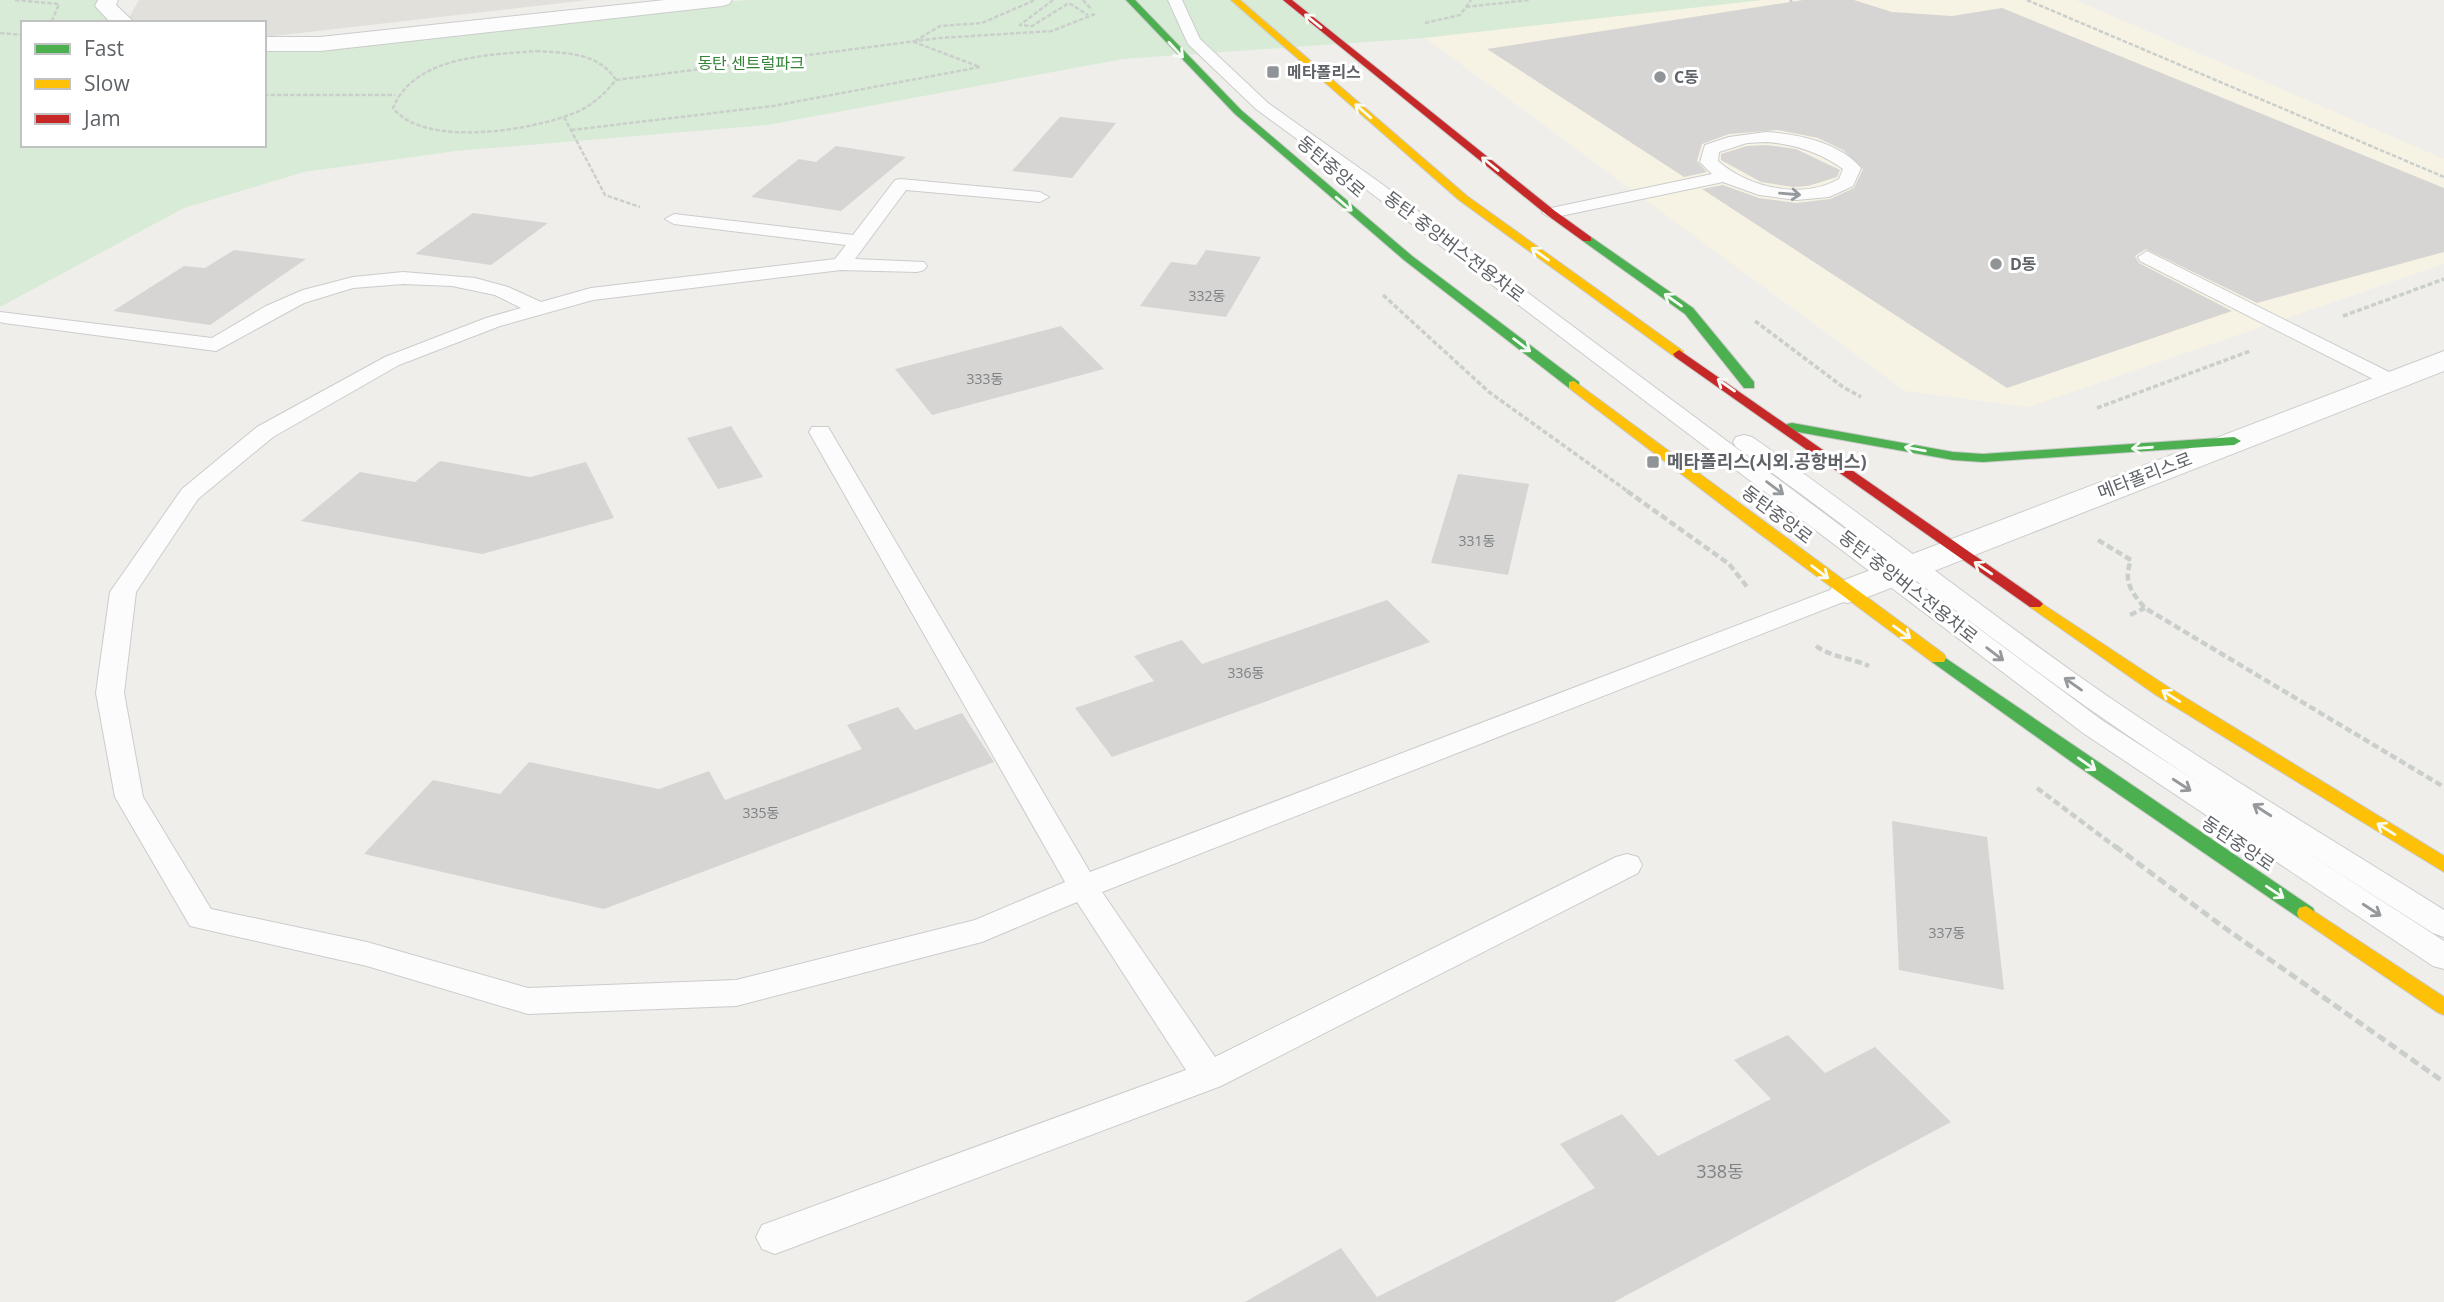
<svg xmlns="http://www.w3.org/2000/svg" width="2444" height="1302" font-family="'Open Sans','Noto Sans KR',sans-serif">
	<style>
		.commercial { fill: #f7f3e4 }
		.education { fill: #e2e0da }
		.green { fill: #d8ebd6 }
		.building { fill: #d6d5d3 }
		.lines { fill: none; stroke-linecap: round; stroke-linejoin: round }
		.lane-casing { stroke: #cbcccc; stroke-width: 2 }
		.street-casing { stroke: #cbcccc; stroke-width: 2 }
		.fast-casing { stroke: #cacacb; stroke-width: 2 }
		.slow-casing { stroke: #cacacb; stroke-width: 2 }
		.jam-casing { stroke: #cacacb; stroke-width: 2 }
		.path-far3 { stroke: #cacfcc; stroke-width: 2.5; stroke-dasharray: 4.5 2; stroke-linecap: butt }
		.path-far2 { stroke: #cacfcc; stroke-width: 3.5; stroke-dasharray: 5 2.5; stroke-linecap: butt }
		.path-far1 { stroke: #cacfcc; stroke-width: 4.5; stroke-dasharray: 7 3.5; stroke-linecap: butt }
		.path { stroke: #cacfcc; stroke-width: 5; stroke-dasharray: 9 4.5; stroke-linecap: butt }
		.lane { fill: #fdfcfc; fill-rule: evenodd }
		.street { fill: #fdfcfc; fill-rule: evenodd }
		.fast { fill: #4caf50; fill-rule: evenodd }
		.slow { fill: #ffc107; fill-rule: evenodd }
		.jam { fill: #c62828; fill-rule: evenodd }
		.oneway { stroke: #f6fbf6 }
		.oneway2 { stroke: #96999c }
		.poi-dot { fill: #919496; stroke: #fff; stroke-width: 2.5 }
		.labels { text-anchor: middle; stroke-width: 6; stroke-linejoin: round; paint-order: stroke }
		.number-label { font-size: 14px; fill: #7e8184 }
		.far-park-label { font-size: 16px; fill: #348238; stroke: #fff }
		.far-poi-label { font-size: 16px; font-weight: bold; fill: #5f6368; stroke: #fff; text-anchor: start }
		.street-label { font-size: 18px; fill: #5f6368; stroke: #fff }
		.poi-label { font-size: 18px; font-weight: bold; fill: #5f6368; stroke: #fff; text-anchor: start }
		.near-number-label { font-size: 18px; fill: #7e8184 }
	</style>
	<rect width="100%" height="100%" fill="#efeeea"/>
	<!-- commercial -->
	<path class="commercial" d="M1374,0h701l369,159v105l-416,143 -123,-16z"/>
	<!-- education -->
	<path class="education" d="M139,0h449l-323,37 -1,-14h-138z"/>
	<!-- green -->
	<path class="green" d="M0,0h108l16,23h-101v122h241v-101h56l427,-44h1016l-339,38 -301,21 -356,66 -311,26 -152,21 -120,36 -184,99z"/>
	<!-- building -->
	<g class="building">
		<path d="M1803,0h51l38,12 60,4 50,-8 442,180v64l-187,51 -111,-54 -11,7 4,7 93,48 -225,77 -305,-199 21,-4 36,13 37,5 34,-4 24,-11 9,-19 -20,-19 -25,-12 -40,-8 -49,4 -27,10 -5,17 10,11 -23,5 -197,-128z"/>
		<path d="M1060,117l56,6 -44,55 -60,-7z"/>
		<path d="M836,146l70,11 -65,54 -90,-14 48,-38 17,3z"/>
		<path d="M1747,146l19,-1 30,4 44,21 -3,7 -29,9 -15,1 -32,-5 -40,-22v-6z"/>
		<path d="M473,213l75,10 -57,42 -76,-11z"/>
		<path d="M234,250l72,9 -96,66 -97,-14 71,-45 21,2z"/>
		<path d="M1206,250l55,7 -35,60 -86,-11 31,-44 25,3z"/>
		<path d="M1061,326l43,43 -172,46 -37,-46z"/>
		<path d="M731,426l32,51 -45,12 -31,-51z"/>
		<path d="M440,461l90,16 56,-15 28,56 -132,36 -181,-33 59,-49 55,10z"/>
		<path d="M1458,474l71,10 -21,91 -77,-12z"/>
		<path d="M1387,600l43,42 -318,115 -37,-49 79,-27 -20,-25 48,-16 20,24z"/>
		<path d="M898,707l17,23 47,-17 32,49 -390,147 -240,-55 69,-74 67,14 29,-32 130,27 50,-18 16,29 137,-51 -15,-24z"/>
		<path d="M1892,821l95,16 17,153 -105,-20z"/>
		<path d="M1788,1035l37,38 50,-26 76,75 -337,180h-369l96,-54 36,49 218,-109 -35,-44 62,-30 36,42 113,-57 -37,-39z"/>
	</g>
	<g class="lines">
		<!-- lane casing -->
		<g class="lane-casing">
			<g id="lane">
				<path d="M1168,0h14l18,39 68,64 111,79 724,539 341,220v28l-11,-3 -350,-233 -716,-543 -111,-81 -68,-65z"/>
				<path d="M1766,132c31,2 73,10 95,36l-8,18 -24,11 -33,3 -37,-5 -36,-13 -172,36 -9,-5 9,-5 161,-34 -12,-12 5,-17 24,-8zM1766,142c29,2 53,10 77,27l-4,10c-37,21 -90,9 -121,-18l1,-9 28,-9z"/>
				<path d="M901,179l139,13 9,5 -9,5 -134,-12 -51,69 69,3 3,4 -3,4 -7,2 -76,-2 -248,30 -93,26 -101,39 -126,72 -75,62 -62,93 -12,101 19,104 68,112 156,33 161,46 208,-8 239,-60 90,-38 -256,-450 3,-5h16l3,5 259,440 748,-285 9,-3 9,3 4,5 -4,5 -754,295 113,165 401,-200 11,-3 11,3 4,8 -4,8 -417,213 -446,168 -13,-5 -6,-12 6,-12 424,-155 -109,-168 -95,40 -246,64 -208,8 -161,-48 -177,-40 -75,-129 -19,-104 14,-101 72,-103 75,-62 128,-70 101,-39 35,-10 -26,-13 -43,-9 -49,-2 -50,4 -49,15 -88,48 -212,-28 -4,-1v-10l212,26 54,-32 37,-16 50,-13 50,-5 72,6 33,9 33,15 50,-14 244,-29 11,-14 -172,-21 -9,-5 9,-5 179,21 42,-55z"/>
				<path d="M2147,251l250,125 4,4 -4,4h-14l-243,-123 -2,-4z"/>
				<path d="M1744,435l8,2c109,76 213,158 321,235 120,85 247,160 371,238v27l-11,-4c-127,-81 -255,-160 -377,-248 -108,-78 -211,-161 -320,-238l-3,-5 3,-5z"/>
			</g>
		</g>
		<!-- street casing -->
		<g class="street-casing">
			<g id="street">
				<path d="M98,0h20l-2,5 19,18h-24l-16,-17z"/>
				<path d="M665,0h67l-3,4 -7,2 -402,45h-56v-14h56z"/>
				<path d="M2444,351v20l-584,229 -13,3 -13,-3 -5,-8 5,-8z"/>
			</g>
		</g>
		<!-- fast casing -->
		<g class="fast-casing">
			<g id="fast">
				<path d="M1126,0h9l106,110 171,146 167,126v6h-10l-165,-128 -169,-146z"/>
				<path d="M1583,237h8l102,71 61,74v6h-10l-59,-74 -102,-73z"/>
				<path d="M1792,423l161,29 30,2 251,-17 7,4 -7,4 -251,17 -30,-2 -166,-30v-6z"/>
				<path d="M1938,653l375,255 2,5 -2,5 -7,2 -7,-2 -223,-153 -144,-103 -2,-4 2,-4z"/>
			</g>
		</g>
		<!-- slow casing -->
		<g class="slow-casing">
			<g id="slow">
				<path d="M1231,0h9l227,196 216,155v6h-8l-216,-157z"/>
				<path d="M1574,381l370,273 2,4 -2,4h-12l-176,-131 -187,-143v-6z"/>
				<path d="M2035,599l133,88 276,169v16l-288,-177 -126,-88 -3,-3 3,-3z"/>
				<path d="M2306,906l138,91v18l-7,-3 -138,-94 -2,-5 2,-5z"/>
			</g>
		</g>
		<!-- jam casing -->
		<g class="jam-casing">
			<g id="jam">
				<path d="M1283,0h9l263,211 36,26v4h-8l-36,-26z"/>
				<path d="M1679,350l361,251 3,3 -3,3h-10l-355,-250 -2,-3z"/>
			</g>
		</g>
		<!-- path-far3 -->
		<g class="path-far3">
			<path d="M15,0l44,4 -8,19"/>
			<path d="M1053,0l-33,25 12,1 37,-23 19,12"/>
			<path d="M1083,0l9,10"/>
			<path d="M1790,0l2,2"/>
			<path d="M2027,0l417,177"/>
			<path d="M1466,7l63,-7"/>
			<path d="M1425,23l35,-8 11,-15"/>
			<path d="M0,33l23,2"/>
			<path d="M915,41l25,-15 42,-3 53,-23"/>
			<path d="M536,51c30,2 62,1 80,29 -11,13 -21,23 -37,31 -42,19 -154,38 -186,-3 21,-52 95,-53 143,-57z"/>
			<path d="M616,80l323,-42 113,-7 43,-17"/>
			<path d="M264,95h131"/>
			<path d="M564,117l41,78 35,12"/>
			<path d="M571,130l202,-24 207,-39 -66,-25"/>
		</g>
		<!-- path-far2 -->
		<g class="path-far2">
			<path d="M1383,295l106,97 141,101"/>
			<path d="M2343,316l101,-37"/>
			<path d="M1755,321l88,66 18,10"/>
			<path d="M2097,408l153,-57"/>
		</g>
		<!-- path-far1 -->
		<g class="path-far1">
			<path d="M1627,491l102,73 19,24"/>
			<path d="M2098,540l33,20c-8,21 0,32 14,48l299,179"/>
			<path d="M2130,615l15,-7"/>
			<path d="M1816,646c15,11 35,12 53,20"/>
			<path d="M2037,788l80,60"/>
		</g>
		<!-- path -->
		<path class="path" d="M2115,846l107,80 222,156"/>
		<!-- lane -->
		<use href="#lane" class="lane"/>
		<!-- street -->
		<use href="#street" class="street"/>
		<!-- fast -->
		<use href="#fast" class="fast"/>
		<!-- slow -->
		<use href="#slow" class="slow"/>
		<!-- jam -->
		<use href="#jam" class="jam"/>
	</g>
	<!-- one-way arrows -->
	<defs><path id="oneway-shaft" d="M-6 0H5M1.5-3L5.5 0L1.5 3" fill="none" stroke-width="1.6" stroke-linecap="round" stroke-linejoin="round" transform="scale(1.75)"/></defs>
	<g class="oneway">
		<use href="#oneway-shaft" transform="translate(1313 21) rotate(-141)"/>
		<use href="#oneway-shaft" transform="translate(1176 50) rotate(47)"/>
		<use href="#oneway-shaft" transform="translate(1363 111) rotate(-139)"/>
		<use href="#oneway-shaft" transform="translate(1490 164) rotate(-141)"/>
		<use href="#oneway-shaft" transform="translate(1344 204) rotate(41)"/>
		<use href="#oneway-shaft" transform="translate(1540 254) rotate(-145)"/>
		<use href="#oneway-shaft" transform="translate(1673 300) rotate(-145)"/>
		<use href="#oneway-shaft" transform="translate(1522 345) rotate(37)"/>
		<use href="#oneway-shaft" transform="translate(1726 385) rotate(-145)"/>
		<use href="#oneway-shaft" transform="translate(2142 448) rotate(176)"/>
		<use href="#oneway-shaft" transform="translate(1915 449) rotate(-170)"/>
		<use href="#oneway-shaft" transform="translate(1983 568) rotate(-146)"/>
		<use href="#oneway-shaft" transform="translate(1820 572) rotate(37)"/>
		<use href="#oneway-shaft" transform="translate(1902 632) rotate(36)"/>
		<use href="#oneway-shaft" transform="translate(2171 696) rotate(-148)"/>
		<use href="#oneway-shaft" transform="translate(2087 764) rotate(35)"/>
		<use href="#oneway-shaft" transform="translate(2386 829) rotate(-148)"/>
		<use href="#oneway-shaft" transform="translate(2275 892) rotate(34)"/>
	</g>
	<g class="oneway2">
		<use href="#oneway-shaft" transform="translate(1790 194) rotate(5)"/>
		<use href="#oneway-shaft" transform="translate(1775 488) rotate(37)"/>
		<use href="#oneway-shaft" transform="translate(1995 654) rotate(37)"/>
		<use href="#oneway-shaft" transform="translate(2073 684) rotate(-145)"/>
		<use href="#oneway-shaft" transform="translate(2182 785) rotate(33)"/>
		<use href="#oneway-shaft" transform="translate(2262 810) rotate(-147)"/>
		<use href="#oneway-shaft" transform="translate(2372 910) rotate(33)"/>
	</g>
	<!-- markers -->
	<g class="poi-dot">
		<rect x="1266" y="65" width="14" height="14" rx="3.5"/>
		<circle cx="1660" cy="77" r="7"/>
		<circle cx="1996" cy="264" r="7"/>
		<rect x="1646" y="455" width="14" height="14" rx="3.5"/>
	</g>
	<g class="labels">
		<!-- number labels -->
		<g class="number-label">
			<text x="1207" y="301">332동</text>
			<text x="985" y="384">333동</text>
			<text x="1477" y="546">331동</text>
			<text x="1246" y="678">336동</text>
			<text x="761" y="818">335동</text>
			<text x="1947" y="938">337동</text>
		</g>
		<!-- far-park labels -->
		<g class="far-park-label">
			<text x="751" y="69">동탄 센트럴파크</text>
		</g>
		<!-- far-poi labels -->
		<g class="far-poi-label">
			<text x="1287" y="78">메타폴리스</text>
			<text x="1674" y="83">C동</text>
			<text x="2010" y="270">D동</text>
		</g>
		<!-- street labels -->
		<g class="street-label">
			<text transform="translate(1331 167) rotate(41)" y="6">동탄중앙로</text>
			<text transform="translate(1454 247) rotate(37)" y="6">동탄 중앙버스전용차로</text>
			<text transform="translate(2145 476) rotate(-21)" y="6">메타폴리스로</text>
			<text transform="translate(1777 515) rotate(37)" y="6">동탄중앙로</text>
			<text transform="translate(1908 587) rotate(38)" y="6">동탄 중앙버스전용차로</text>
			<text transform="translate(2238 844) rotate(34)" y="6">동탄중앙로</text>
		</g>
		<!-- poi labels -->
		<g class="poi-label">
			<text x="1667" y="468">메타폴리스(시외.공항버스)</text>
		</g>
		<!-- near-number labels -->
		<g class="near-number-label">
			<text x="1720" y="1178">338동</text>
		</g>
	</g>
	<!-- legend -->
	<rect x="21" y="21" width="245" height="126" fill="#ffffff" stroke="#bfc1c3" stroke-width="2"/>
	<rect x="35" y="44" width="35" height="10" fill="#4caf50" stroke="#bfc1c3" stroke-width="2"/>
	<text x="84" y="56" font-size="21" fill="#5f6368">Fast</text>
	<rect x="35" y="79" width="35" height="10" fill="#ffc107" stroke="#bfc1c3" stroke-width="2"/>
	<text x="84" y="91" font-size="21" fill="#5f6368">Slow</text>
	<rect x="35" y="114" width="35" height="10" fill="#c62828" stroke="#bfc1c3" stroke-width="2"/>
	<text x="84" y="126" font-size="21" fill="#5f6368">Jam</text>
</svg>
